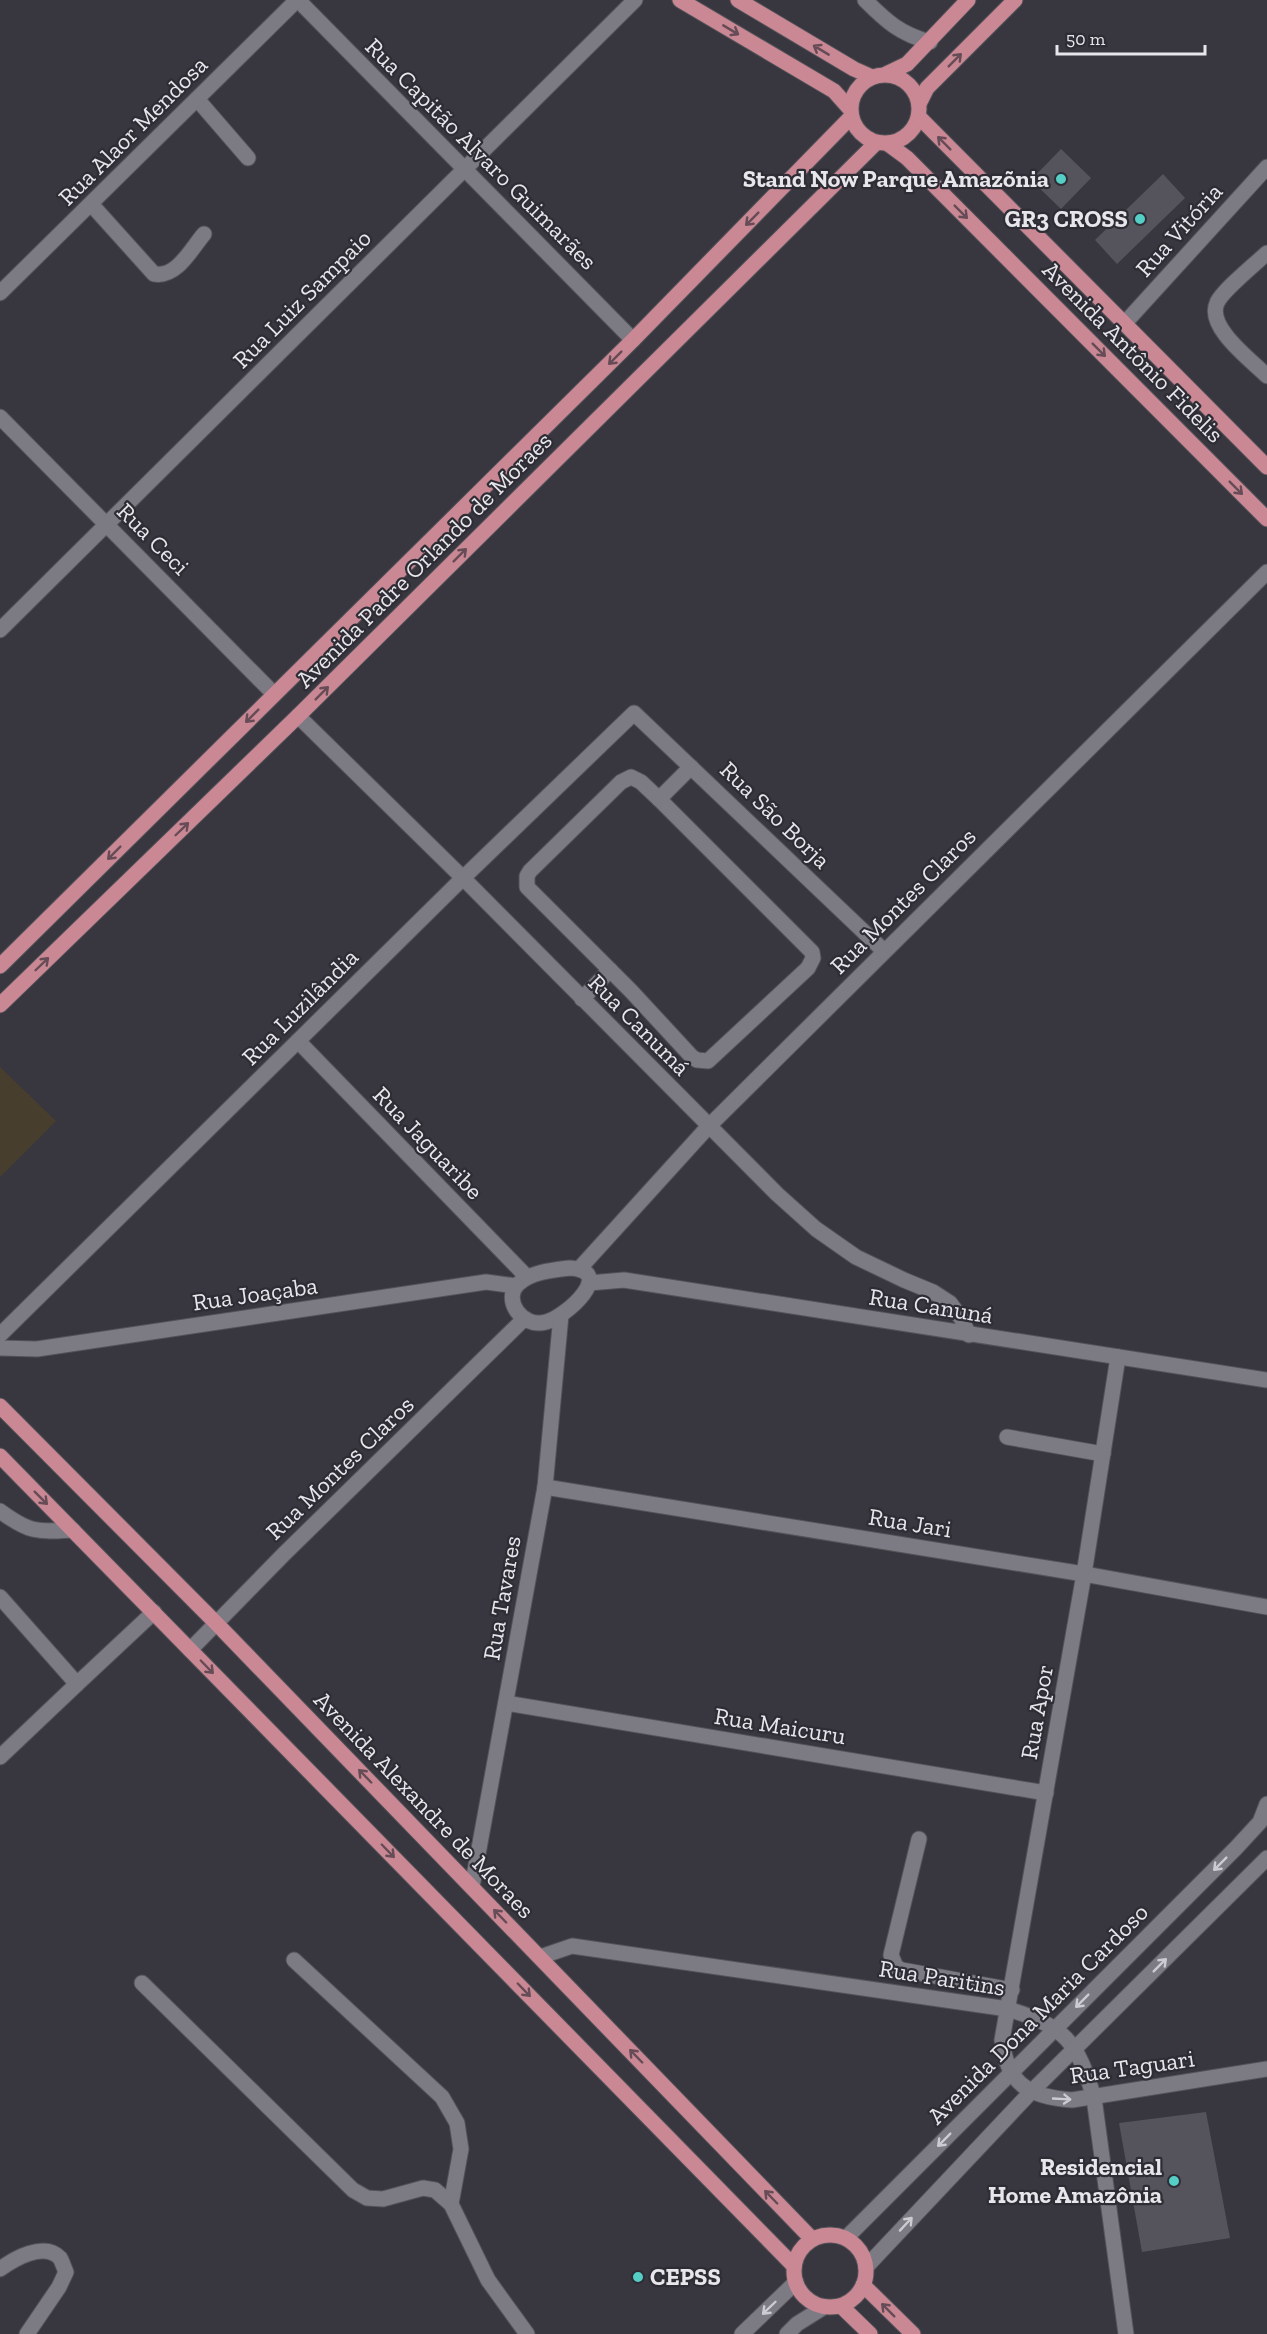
<svg xmlns="http://www.w3.org/2000/svg" width="1267" height="2334" font-family="'Zilla Slab',serif">
	<style>
		.medical { fill: #473e2d }
		.building { fill: #55535c }
		.lines { fill: none; stroke-linecap: round; stroke-linejoin: round }
		.minor-casing { stroke: #535258; stroke-width: 17 }
		.major-casing { stroke: #535258; stroke-width: 17 }
		.minor { stroke: #7c7a83; stroke-width: 15 }
		.major { stroke: #ca8794; stroke-width: 15 }
		.oneway { stroke: #654c56 }
		.oneway2 { stroke: #cccbd1 }
		.poi-dot { fill: #55cec6; stroke: #2e2c34; stroke-width: 2 }
		.labels { text-anchor: middle; stroke-width: 4.5; stroke-linejoin: round; paint-order: stroke }
		.street-label { font-size: 24px; fill: #e7e6eb; stroke: #2e2c34 }
		.poi-label { font-size: 24px; font-weight: bold; fill: #e7e6eb; stroke: #2e2c34; text-anchor: end }
	</style>
	<rect width="100%" height="100%" fill="#38363e"/>
	<!-- medical -->
	<path class="medical" d="M0,1067l56,54 -56,56z"/>
	<!-- building -->
	<g class="building">
		<path d="M1061,149l30,29 -30,31 -30,-29z"/>
		<path d="M1163,174l22,24 -68,66 -22,-24z"/>
		<path d="M1206,2112l24,126 -88,14 -23,-129z"/>
	</g>
	<g class="lines">
		<!-- minor casing -->
		<g class="minor-casing">
			<g id="minor">
				<path d="M298,0l335,340"/>
				<path d="M865,0c21,21 35,34 65,42"/>
				<path d="M197,99l51,59"/>
				<path d="M91,204l63,70c23,4 37,-25 50,-40"/>
				<path d="M1267,253c-11,10 -46,39 -50,50 -11,24 34,57 50,73"/>
				<path d="M0,293l297,-293"/>
				<path d="M1124,324l143,-157"/>
				<path d="M0,417l274,277"/>
				<path d="M0,630l635,-630"/>
				<path d="M298,716l165,162 314,316 39,35 40,28 48,23 29,12 17,11 11,15 8,17"/>
				<path d="M631,777l10,5 18,17 153,153 1,6 -5,10 -100,93 -11,-1 -5,-3 -61,-66 -104,-104v-11l3,-5 91,-89z"/>
				<path d="M659,799l32,-32"/>
				<path d="M582,999l28,-29"/>
				<path d="M298,1041l229,236"/>
				<path d="M570,1268c47,3 -4,49 -24,54 -24,7 -44,-23 -28,-38 13,-12 35,-14 52,-16z"/>
				<path d="M579,1269l129,-142 559,-555"/>
				<path d="M589,1283l35,-3 643,100"/>
				<path d="M0,1335l463,-457 171,-165 250,238"/>
				<path d="M0,1348l37,1 449,-67 30,4"/>
				<path d="M1118,1357l-34,217 -82,466c5,45 28,57 70,60l195,-31"/>
				<path d="M1007,1437l96,17"/>
				<path d="M545,1487l539,87 183,33"/>
				<path d="M0,1511c30,22 37,21 73,19"/>
				<path d="M0,1597l77,87 77,-72"/>
				<path d="M190,1650l94,-96 239,-234"/>
				<path d="M506,1703l540,90"/>
				<path d="M0,1757l77,-73"/>
				<path d="M919,1839l-28,116 5,12 6,3 110,20"/>
				<path d="M472,1887l73,-400 16,-172"/>
				<path d="M540,1957l32,-11 436,63c58,18 69,32 86,89l32,236"/>
				<path d="M294,1960l148,137 15,26 4,26 -10,55 37,76 39,54"/>
				<path d="M142,1983l211,207 14,8 16,1 40,-11 12,2 16,14"/>
				<path d="M846,2238l390,-390 24,-26 7,-18"/>
				<path d="M866,2267l165,-175 236,-234"/>
				<path d="M0,2269c14,-10 44,-28 60,-11 2,3 4,10 6,14l-7,15 -32,47"/>
				<path d="M742,2334l54,-52"/>
				<path d="M787,2334l10,-10 27,-17"/>
			</g>
		</g>
		<!-- major casing -->
		<g class="major-casing">
			<g id="major">
				<path d="M680,0l154,91 16,18"/>
				<path d="M738,0l116,69 18,8"/>
				<path d="M886,74l21,-10 61,-64"/>
				<circle cx="885" cy="109" r="34"/>
				<path d="M919,104l8,-16 88,-88"/>
				<path d="M919,117l348,350"/>
				<path d="M888,144l19,14 360,361"/>
				<path d="M0,966l633,-626 218,-223"/>
				<path d="M0,1005l298,-289 578,-573"/>
				<path d="M0,1406l216,217 596,616"/>
				<path d="M0,1456l794,810"/>
				<circle cx="830" cy="2271" r="36"/>
				<path d="M863,2285l50,49"/>
				<path d="M841,2306l29,28"/>
			</g>
		</g>
		<!-- minor -->
		<use href="#minor" class="minor"/>
		<!-- major -->
		<use href="#major" class="major"/>
	</g>
	<!-- one-way arrows -->
	<defs><path id="oneway-shaft" d="M-6 0H5M1.5-3L5.5 0L1.5 3" fill="none" stroke-width="1.6" stroke-linecap="round" stroke-linejoin="round" transform="scale(1.5)"/></defs>
	<g class="oneway">
		<use href="#oneway-shaft" transform="translate(731 30) rotate(31)"/>
		<use href="#oneway-shaft" transform="translate(821 50) rotate(-149)"/>
		<use href="#oneway-shaft" transform="translate(955 60) rotate(-45)"/>
		<use href="#oneway-shaft" transform="translate(944 143) rotate(-135)"/>
		<use href="#oneway-shaft" transform="translate(961 212) rotate(45)"/>
		<use href="#oneway-shaft" transform="translate(752 219) rotate(135)"/>
		<use href="#oneway-shaft" transform="translate(1099 350) rotate(45)"/>
		<use href="#oneway-shaft" transform="translate(615 358) rotate(135)"/>
		<use href="#oneway-shaft" transform="translate(1236 488) rotate(45)"/>
		<use href="#oneway-shaft" transform="translate(460 555) rotate(-45)"/>
		<use href="#oneway-shaft" transform="translate(322 693) rotate(-45)"/>
		<use href="#oneway-shaft" transform="translate(252 716) rotate(135)"/>
		<use href="#oneway-shaft" transform="translate(182 829) rotate(-44)"/>
		<use href="#oneway-shaft" transform="translate(114 853) rotate(135)"/>
		<use href="#oneway-shaft" transform="translate(42 964) rotate(-44)"/>
		<use href="#oneway-shaft" transform="translate(41 1498) rotate(45)"/>
		<use href="#oneway-shaft" transform="translate(207 1667) rotate(46)"/>
		<use href="#oneway-shaft" transform="translate(365 1776) rotate(-134)"/>
		<use href="#oneway-shaft" transform="translate(388 1851) rotate(46)"/>
		<use href="#oneway-shaft" transform="translate(500 1916) rotate(-134)"/>
		<use href="#oneway-shaft" transform="translate(524 1990) rotate(46)"/>
		<use href="#oneway-shaft" transform="translate(636 2056) rotate(-134)"/>
		<use href="#oneway-shaft" transform="translate(771 2197) rotate(-134)"/>
		<use href="#oneway-shaft" transform="translate(888 2310) rotate(-135)"/>
	</g>
	<g class="oneway2">
		<use href="#oneway-shaft" transform="translate(1220 1864) rotate(135)"/>
		<use href="#oneway-shaft" transform="translate(1160 1965) rotate(-45)"/>
		<use href="#oneway-shaft" transform="translate(1082 2001) rotate(135)"/>
		<use href="#oneway-shaft" transform="translate(1062 2099) rotate(3)"/>
		<use href="#oneway-shaft" transform="translate(944 2140) rotate(135)"/>
		<use href="#oneway-shaft" transform="translate(906 2224) rotate(-47)"/>
		<use href="#oneway-shaft" transform="translate(769 2308) rotate(136)"/>
	</g>
	<!-- markers -->
	<g class="poi-dot">
		<circle cx="1061" cy="179" r="6"/>
		<circle cx="1140" cy="219" r="6"/>
		<circle cx="1174" cy="2181" r="6"/>
		<circle cx="638" cy="2277" r="6"/>
	</g>
	<g class="labels">
		<!-- street labels -->
		<g class="street-label">
			<text transform="translate(133 131) rotate(-45)" y="8">Rua Alaor Mendosa</text>
			<text transform="translate(481 154) rotate(45)" y="8">Rua Capitão Alvaro Guimarães</text>
			<text transform="translate(1179 230) rotate(-48)" y="8">Rua Vitória</text>
			<text transform="translate(302 299) rotate(-45)" y="8">Rua Luiz Sampaio</text>
			<text transform="translate(1133 352) rotate(45)" y="8">Avenida Antônio Fidelis</text>
			<text transform="translate(153 539) rotate(45)" y="8">Rua Ceci</text>
			<text transform="translate(424 560) rotate(-45)" y="8">Avenida Padre Orlando de Moraes</text>
			<text transform="translate(775 815) rotate(44)" y="8">Rua São Borja</text>
			<text transform="translate(903 901) rotate(-45)" y="8">Rua Montes Claros</text>
			<text transform="translate(300 1007) rotate(-45)" y="8">Rua Luzilândia</text>
			<text transform="translate(639 1025) rotate(45)" y="8">Rua Canumá</text>
			<text transform="translate(428 1143) rotate(46)" y="8">Rua Jaguaribe</text>
			<text transform="translate(255 1294) rotate(-8)" y="8">Rua Joaçaba</text>
			<text transform="translate(931 1306) rotate(9)" y="8">Rua Canuná</text>
			<text transform="translate(340 1468) rotate(-44)" y="8">Rua Montes Claros</text>
			<text transform="translate(910 1523) rotate(9)" y="8">Rua Jari</text>
			<text transform="translate(502 1598) rotate(-80)" y="8">Rua Tavares</text>
			<text transform="translate(1037 1712) rotate(-80)" y="8">Rua Apor</text>
			<text transform="translate(780 1726) rotate(9)" y="8">Rua Maicuru</text>
			<text transform="translate(424 1805) rotate(46)" y="8">Avenida Alexandre de Moraes</text>
			<text transform="translate(942 1978) rotate(9)" y="8">Rua Paritins</text>
			<text transform="translate(1038 2014) rotate(-45)" y="8">Avenida Dona Maria Cardoso</text>
			<text transform="translate(1132 2067) rotate(-8)" y="8">Rua Taguari</text>
		</g>
		<!-- poi labels -->
		<g class="poi-label">
			<text x="1049" y="187">Stand Now Parque Amazõnia</text>
			<text x="1128" y="227">GR3 CROSS</text>
			<text x="1162" y="2175">Residencial<tspan x="1162" dy="28">Home Amazônia</tspan></text>
			<text x="650" y="2285" text-anchor="start">CEPSS</text>
		</g>
	</g>
	<!-- scale -->
	<path d="M1057 45v9h148v-9" fill="none" stroke="#e7e6eb" stroke-width="3"/>
	<text x="1066" y="45" font-size="18" fill="#e7e6eb" stroke="#2e2c34" stroke-width="4.5" paint-order="stroke">50 m</text>
</svg>
